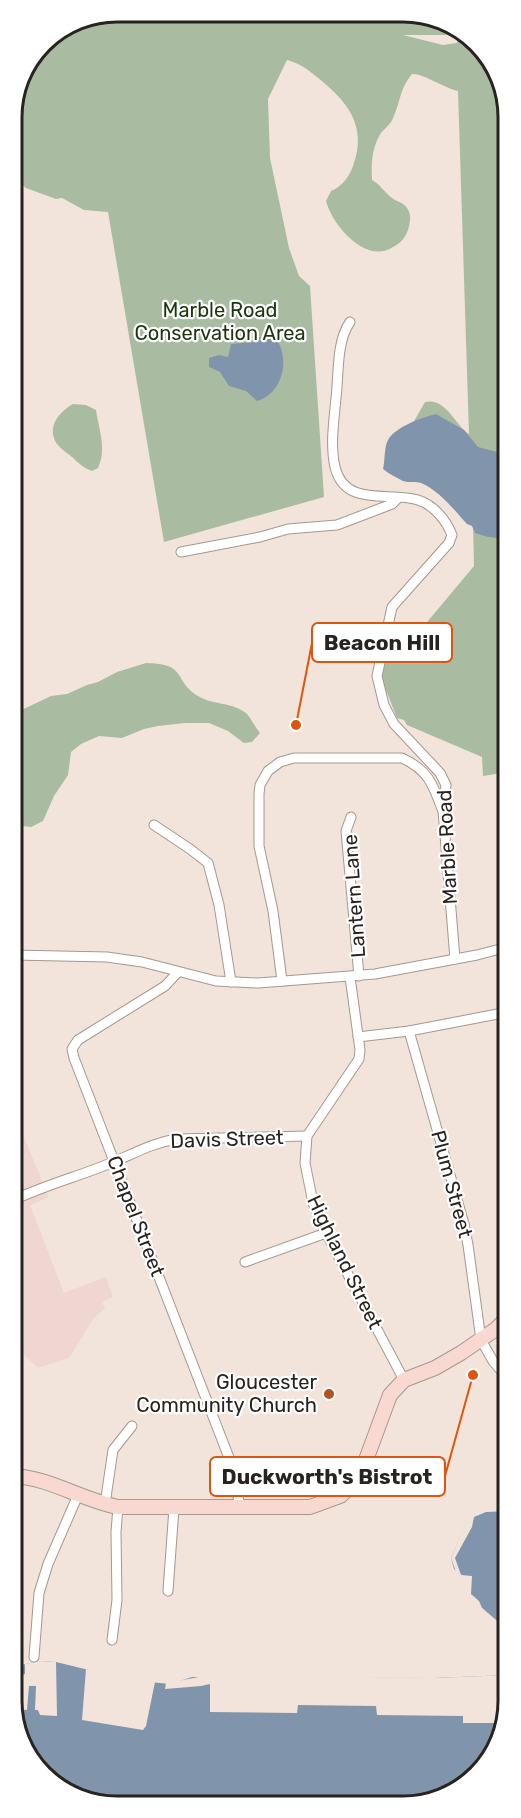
<svg xmlns="http://www.w3.org/2000/svg" width="521" height="1818" font-family="Rubik,sans-serif">
	<style>
		.education { fill: #f0d6d1 }
		.green { fill: #a9bca2; fill-rule: evenodd }
		.water { fill: #8095ac }
		.pier { fill: #f2e4da }
		.lines { fill: none; stroke-linecap: round; stroke-linejoin: round }
		.minor-casing { stroke: #a5988f; stroke-width: 11 }
		.secondary-casing { stroke: #a5988f; stroke-width: 16 }
		.minor { stroke: #fff; stroke-width: 9 }
		.secondary { stroke: #f9d8d1; stroke-width: 14 }
		.poi-dot { fill: #b75222; stroke: #fff; stroke-width: 2 }
		.labels { text-anchor: middle; stroke-width: 4.5; stroke-linejoin: round; paint-order: stroke }
		.park-label { font-size: 20px; fill: #1b360e; stroke: #fff }
		.street-label { font-size: 20px; fill: #292320; stroke: #fff }
		.poi-label { font-size: 20px; fill: #292320; stroke: #fff; text-anchor: end }
		.rim { fill: none; stroke: #292320; stroke-width: 3 }
		.leader { fill: none; stroke: #de560d; stroke-width: 2 }
		.callout-dot { fill: #de560d; stroke: #fff; stroke-width: 2 }
		.callout { fill: #fff; stroke: #de560d; stroke-width: 2 }
		.callout-label { font-size: 21px; text-anchor: middle; font-weight: bold; fill: #292320 }
	</style>
	<rect width="100%" height="100%" fill="#f2e4da"/>
	<!-- education -->
	<path class="education" d="M23,1135l26,62 -19,8 34,88 42,-16 7,20 -11,5 3,6 -12,11 -24,39 -31,10 -19,-18 -5,-3 -1,-208z"/>
	<!-- green -->
	<g class="green">
		<path d="M424,14l54,29 29,54 1,675 -25,4 -1,-19 -75,-32 -3,-5 -7,-2 -20,-51 51,-46 46,-55 -1,-43 -47,-40c-12,-5 -24,2 -33,-12l16,-41 16,-28c21,-5 30,23 44,32l-11,-343c-13,-3 -36,-18 -46,-17 -13,16 -11,27 -19,44 -2,6 -8,10 -12,15 -9,14 -10,30 -9,47 9,5 12,12 20,18 5,4 11,4 15,10 5,7 3,14 1,22 -3,8 -7,13 -15,17 -27,18 -61,-22 -67,-46l5,-10c12,-5 19,-15 23,-28 12,-36 -5,-59 -31,-81 -12,-10 -21,-18 -36,-22l-19,39 2,59 19,90 10,28 11,10 14,211 -160,45 -56,-330 -24,-2 -22,-12 -6,1 -30,-11 -14,-13v-64l31,-68 35,-23zM403,35h54v8l-14,2z"/>
		<path d="M73,404l13,1 10,5c3,20 11,39 2,58l-6,3c-8,-3 -14,-8 -20,-14 -5,-4 -11,-8 -15,-13 -11,-17 2,-32 16,-40z"/>
		<path d="M146,663c43,1 26,17 52,33 14,9 36,6 49,18 5,6 8,13 13,19l-8,9 -8,1 -16,-12 -19,-8h-24l-27,3 -14,3 -22,9 -23,-2 -18,8 -10,8 -3,23 -14,21 -11,25 -12,6 -18,-2v-111l38,-18 16,-2 20,-9 11,-3 19,-10z"/>
	</g>
	<!-- water -->
	<g class="water">
		<path d="M268,331c25,17 18,62 -11,70l-11,-10 -17,-5 -9,-14 -11,-5v-9l10,-3 9,2 3,-13 23,-2z"/>
		<path d="M436,414l28,16 14,17 27,7 2,3 1,82 -20,-2 -13,-4 -3,-7 -5,-2c-13,-14 -27,-33 -46,-41 -5,-2 -13,0 -18,-2 -7,-4 -14,-7 -20,-12 2,-8 1,-22 5,-29 7,-13 35,-23 48,-26z"/>
		<path d="M509,1503v132l-40,-40 -1,-15 -14,-11 -3,-11 19,-43z"/>
		<path d="M14,1633l3,4 4,28 18,-4 17,1 74,18 40,4 22,-7 242,1 75,-3v32l-26,63 -59,34h-327l-54,-29 -29,-54z"/>
	</g>
	<!-- pier -->
	<g class="pier">
		<path d="M509,1501v10l-23,1 -12,5 -2,10 -17,31 6,17 11,1 -1,18 8,7 3,7 27,23v7l-30,-27 -12,-14 -2,-15 -6,-2 -8,-22 20,-47 12,-6z"/>
		<path d="M39,1661l17,1 1,54 -17,-1 -2,-5h-3l1,-24h-7l-2,24 -9,-1v-28l3,-6 4,-1v-10z"/>
		<path d="M86,1669l69,13 -9,44 -3,4 -61,-10z"/>
		<path d="M210,1675l224,3 75,-3v32l-7,16h-39v-7l-86,-1 -1,-9 -78,-1 -1,8 -87,-1v-28l-9,2 -36,3 1,-6z"/>
	</g>
	<g class="lines">
		<!-- minor casing -->
		<g class="minor-casing">
			<g id="minor">
				<path d="M350,322c-14,20 -11,53 -14,76 -2,22 -6,47 -1,69 10,41 54,24 83,33 16,5 28,20 34,35l-3,8 -57,64 -15,69 7,29 10,19 46,49 6,12 -3,26 12,148"/>
				<path d="M181,552l79,-15 28,-8 49,-4 55,-21 6,-6"/>
				<path d="M351,817l-5,14 13,145"/>
				<path d="M154,825l36,24 18,14 11,42 12,77"/>
				<path d="M13,955l94,2 35,5 74,19 42,2 117,-9 102,-19 31,-8"/>
				<path d="M178,972l-13,14 -87,54 -6,9 2,9 159,410 7,40"/>
				<path d="M350,977l10,73 -1,9 -52,77 -2,27 8,40 13,30 78,147"/>
				<path d="M282,981l-9,-70 -14,-65v-52l1,-9 8,-14 12,-9 14,-4h108c26,12 31,26 40,51"/>
				<path d="M409,1031l55,193 4,21 13,95 12,21 15,18"/>
				<path d="M358,1037l51,-6 99,-19"/>
				<path d="M16,1199c32,-15 67,-24 100,-38 21,-9 37,-18 60,-22l131,-3"/>
				<path d="M245,1262l81,-29"/>
				<path d="M105,1504l8,-54 19,-24"/>
				<path d="M168,1591l6,-83"/>
				<path d="M112,1640l5,-40 -1,-68 2,-25"/>
				<path d="M34,1657l5,-64 9,-29 30,-69"/>
			</g>
		</g>
		<!-- secondary casing -->
		<g class="secondary-casing">
			<path id="secondary" d="M14,1476c36,2 68,24 104,31h192l30,-11 13,-12 10,-16 27,-73 14,-15 31,-12 26,-15 35,-24 12,-12"/>
		</g>
		<!-- minor -->
		<use href="#minor" class="minor"/>
		<!-- secondary -->
		<use href="#secondary" class="secondary"/>
	</g>
	<!-- markers -->
	<circle class="poi-dot" cx="329" cy="1394" r="6"/>
	<g class="labels">
		<!-- park labels -->
		<g class="park-label">
			<text x="220" y="317">Marble Road<tspan x="220" dy="23">Conservation Area</tspan></text>
		</g>
		<!-- street labels -->
		<g class="street-label">
			<text transform="translate(447 847) rotate(-93)" y="7">Marble Road</text>
			<text transform="translate(354 896) rotate(-94)" y="7">Lantern Lane</text>
			<text transform="translate(227 1139) rotate(-2)" y="7">Davis Street</text>
			<text transform="translate(452 1184) rotate(75)" y="7">Plum Street</text>
			<text transform="translate(136 1216) rotate(69)" y="7">Chapel Street</text>
			<text transform="translate(345 1262) rotate(64)" y="7">Highland Street</text>
		</g>
		<!-- poi labels -->
		<g class="poi-label">
			<text x="317" y="1389">Gloucester<tspan x="317" dy="23">Community Church</tspan></text>
		</g>
	</g>
	<!-- crop -->
	<path d="M0 0H521V1818H0ZM117 22H403A95 95 0 0 1 498 117V1701A95 95 0 0 1 403 1796H117A95 95 0 0 1 22 1701V117A95 95 0 0 1 117 22Z" fill="#fff" fill-rule="evenodd"/>
	<path class="rim" d="M117 22H403A95 95 0 0 1 498 117V1701A95 95 0 0 1 403 1796H117A95 95 0 0 1 22 1701V117A95 95 0 0 1 117 22Z"/>
	<!-- callouts -->
	<path class="leader" d="M296 725L312 643M473 1375L445 1476"/>
	<g class="callout-dot">
		<circle cx="296" cy="725" r="6"/>
		<circle cx="473" cy="1375" r="6"/>
	</g>
	<g class="callout">
		<rect x="312" y="623" width="140" height="39" rx="6"/>
		<rect x="210" y="1457" width="235" height="39" rx="6"/>
	</g>
	<g class="callout-label">
		<text x="382" y="650">Beacon Hill</text>
		<text x="327" y="1484">Duckworth's Bistrot</text>
	</g>
</svg>
